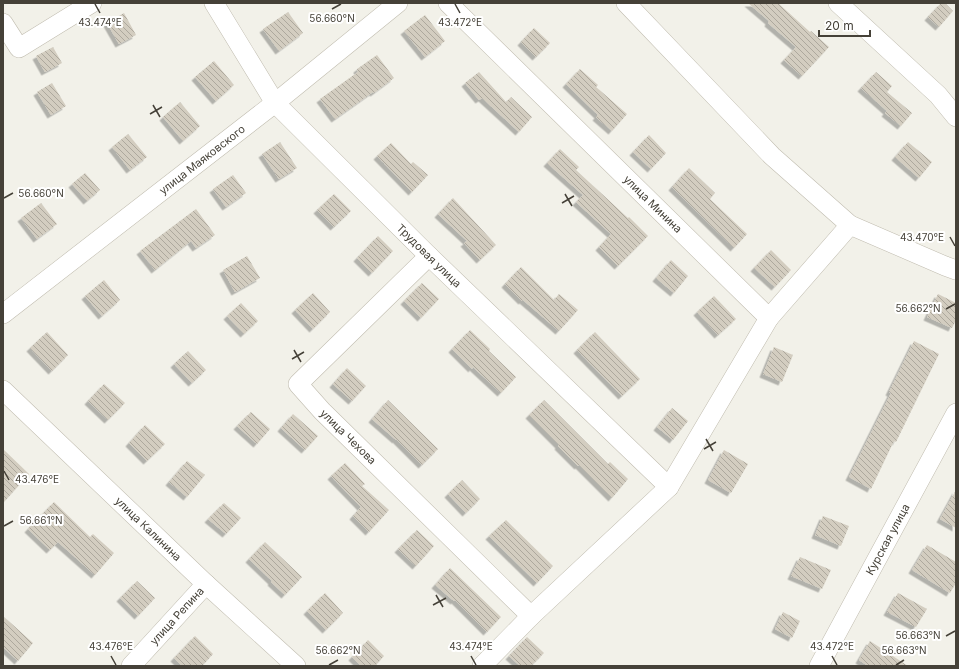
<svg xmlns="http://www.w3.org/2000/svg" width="959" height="669" font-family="Inter,sans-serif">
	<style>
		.building { fill: url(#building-back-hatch); filter: url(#shadow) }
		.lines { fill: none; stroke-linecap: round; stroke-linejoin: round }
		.minor-casing { stroke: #c0bcaf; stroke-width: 20 }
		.minor { stroke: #fff; stroke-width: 19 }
		.ticks { fill: none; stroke: #454138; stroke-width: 1.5 }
		.labels { text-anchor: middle; stroke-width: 4; stroke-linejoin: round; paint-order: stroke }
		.street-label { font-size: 11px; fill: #454138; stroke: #fff }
		.ticks-label { font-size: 10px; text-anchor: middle; fill: #454138; stroke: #fff; stroke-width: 4; stroke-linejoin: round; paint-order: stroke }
	</style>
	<defs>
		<pattern id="building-back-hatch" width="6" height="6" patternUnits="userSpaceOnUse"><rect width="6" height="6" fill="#d3cdc0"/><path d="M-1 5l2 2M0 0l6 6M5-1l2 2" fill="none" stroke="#ada89d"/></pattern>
		<filter id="shadow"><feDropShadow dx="-3.5" dy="3.5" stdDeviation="0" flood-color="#0004"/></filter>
	</defs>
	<rect width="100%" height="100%" fill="#f2f1e9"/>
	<!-- building -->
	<g class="building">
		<path d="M748,3h30l32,29 1,-1 18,16 -27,29 -18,-16 12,-13 -28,-24 1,-2z"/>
		<path d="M941,3h4l8,8 -14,16 -11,-10z"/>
		<path d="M288,12l15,21 -24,18 -16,-22z"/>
		<path d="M124,13l12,22 -17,9 -12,-21z"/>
		<path d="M425,15l20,26 -20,16 -21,-26z"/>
		<path d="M534,28l16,15 -14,14 -15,-15z"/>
		<path d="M53,47l9,16 -17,9 -9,-16z"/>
		<path d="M377,55l17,23 -20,15 -1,-1 -38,27 -15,-20 38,-27 -1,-3z"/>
		<path d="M214,61l20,24 -18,16 -21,-24z"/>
		<path d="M580,69l18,16 -2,2 31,27 -15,17 -16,-14 2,-2 -32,-31z"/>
		<path d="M479,72l27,30 5,-5 21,20 -13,15 -37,-34 -3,2 -14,-17z"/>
		<path d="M876,72l16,14 -5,6 25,21 -11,13 -16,-13 2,-2 -26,-23z"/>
		<path d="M52,83l14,23 -15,9 -14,-23z"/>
		<path d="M180,102l20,24 -17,15 -20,-24z"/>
		<path d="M128,134l19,23 -17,13 -18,-23z"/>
		<path d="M649,135l17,18 -15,16 -18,-17z"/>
		<path d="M280,142l17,26 -18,11 -17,-25z"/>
		<path d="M908,142l24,20 -13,16 -24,-21z"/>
		<path d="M391,143l20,21 2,-2 15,13 -16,17 -35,-36z"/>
		<path d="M560,149l19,18 -3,3 52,48 1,-1 19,19 -30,30 -19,-19 12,-13 -35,-32 7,-7 -36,-32z"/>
		<path d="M689,168l26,25 -5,6 37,35 -13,14 -62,-61z"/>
		<path d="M85,173l15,17 -13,11 -15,-17z"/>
		<path d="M233,175l13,18 -20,14 -13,-18z"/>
		<path d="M334,194l17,17 -17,16 -17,-17z"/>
		<path d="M453,198l43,47 -16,15 -16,-17 3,-2 -29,-27z"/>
		<path d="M41,203l16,21 -20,15 -16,-21z"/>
		<path d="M196,209l19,26 -19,13 -5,-7 -36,29 -15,-19z"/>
		<path d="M378,236l15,15 -21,22 -15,-15z"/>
		<path d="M771,250l20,20 -16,17 -21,-19z"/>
		<path d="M247,256l13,22 -25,14 -12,-22z"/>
		<path d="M671,260l17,16 -14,17 -18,-15z"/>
		<path d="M521,267l33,33 5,-6 19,16 -19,21 -36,-31 -1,1 -17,-17z"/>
		<path d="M104,280l16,20 -18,16 -17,-20z"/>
		<path d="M422,283l17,16 -18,19 -17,-17z"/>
		<path d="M313,293l17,19 -17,17 -18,-19z"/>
		<path d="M938,294l18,9v17l-4,8 -25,-11z"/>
		<path d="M714,296l22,23 -18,16 -21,-23z"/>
		<path d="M241,303l17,18 -14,13 -17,-18z"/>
		<path d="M470,330l20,19 -1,2 27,26 -15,16 -28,-26 -1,2 -20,-20z"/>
		<path d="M47,332l21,23 -16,16 -22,-23z"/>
		<path d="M595,332l45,47 -18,17 -45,-46z"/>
		<path d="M914,341l25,13 -43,88 -2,-1 -23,48 -22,-12 42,-84 -2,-1z"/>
		<path d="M774,347l19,8 -11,27 -19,-8z"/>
		<path d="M188,351l18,19 -14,13 -18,-19z"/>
		<path d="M347,368l19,18 -14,15 -19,-17z"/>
		<path d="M104,384l21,19 -17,17 -20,-19z"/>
		<path d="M388,400l50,49 -16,16 -26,-26v1l-24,-21z"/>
		<path d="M544,400l64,64 2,-2 18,17 -16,19 -33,-33 -1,1 -20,-20 1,-1 -30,-30z"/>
		<path d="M672,408l16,13 -15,19 -16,-13z"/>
		<path d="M251,412l19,17 -13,15 -20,-18z"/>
		<path d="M293,414l25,22 -13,14 -24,-22z"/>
		<path d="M145,425l20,19 -18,17 -18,-18z"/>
		<path d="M3,449l26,25 -26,29z"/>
		<path d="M724,450l24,14 -17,29 -23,-13z"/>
		<path d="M187,461l18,14 -18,22 -18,-15z"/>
		<path d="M345,463l20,21 -3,2 27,24 -20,22 -16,-16 8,-9 -30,-31z"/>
		<path d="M462,480l18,19 -14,14 -18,-19z"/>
		<path d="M956,490v38l-16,-9z"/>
		<path d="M54,502l36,35 3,-3 21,19 -19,22 -37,-33 -8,8 -22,-21z"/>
		<path d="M224,503l17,15 -15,16 -18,-15z"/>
		<path d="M823,516l26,10 -8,20 -26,-11z"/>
		<path d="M506,520l47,46 -16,17 -48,-47z"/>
		<path d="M417,530l17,16 -18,20 -18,-17z"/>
		<path d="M265,542l37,35 -17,18 -14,-13 1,-1 -23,-22z"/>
		<path d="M927,545l29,17v21l-6,10 -38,-23z"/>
		<path d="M800,557l31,13 -9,19 -31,-13z"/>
		<path d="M450,568l51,49 -14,15 -32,-32 -1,1 -19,-16z"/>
		<path d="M137,581l18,17 -17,18 -18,-18z"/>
		<path d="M325,593l18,20 -17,17 -19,-19z"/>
		<path d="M898,593l29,16 -11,18 -29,-15z"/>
		<path d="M783,612l17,9 -8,17 -17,-9z"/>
		<path d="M3,616l30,27 -15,18 -15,-14z"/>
		<path d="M195,636l18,18 -11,12h-20l-8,-8z"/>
		<path d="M527,637l17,16 -13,13h-11l-11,-10z"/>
		<path d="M368,640l16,16 -9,10h-14l-9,-9z"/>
		<path d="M870,641l38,25h-40l-9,-6z"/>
	</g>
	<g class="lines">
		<!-- minor casing -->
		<g class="minor-casing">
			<g id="minor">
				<path id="s1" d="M214,3l61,100 154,153 240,231"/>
				<path id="s2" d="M448,3l321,315 81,-93"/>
				<path d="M626,3l146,153 78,69 95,41 11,4"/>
				<path d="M838,3l100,92 18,22"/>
				<path d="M3,23l16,25 73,-45"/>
				<path id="s3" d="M429,256l-131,128 24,27 209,205"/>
				<path id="s4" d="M3,314l272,-211 123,-100"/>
				<path id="s5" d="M3,390l203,194 90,82"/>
				<path id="s6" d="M131,666l75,-82"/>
				<path d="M482,666l49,-50 138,-129 100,-169"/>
				<path id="s7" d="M819,666l137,-253"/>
			</g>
		</g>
		<!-- minor -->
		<use href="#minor" class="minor"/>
	</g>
	<!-- ticks -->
	<path class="ticks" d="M95,4l5,9M455,4l5,9M332,9l9,-5M153,105l7,12M150,114l12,-7M565,194l7,12M4,198l9,-5M562,203l12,-7M950,237l5,9M946,309l9,-5M294,350l7,12M292,359l12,-7M706,439l7,12M704,449l12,-7M4,471l5,9M4,526l9,-5M436,595l7,12M433,605l13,-7M946,636l9,-5M111,656l5,9M471,656l5,9M832,656l5,9M329,665l9,-5M896,665l8,-5"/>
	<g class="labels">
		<!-- street labels -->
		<g class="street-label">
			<text dy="4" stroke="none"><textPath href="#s4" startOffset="252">улица Маяковского</textPath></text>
			<text dy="4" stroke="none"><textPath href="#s2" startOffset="287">улица Минина</textPath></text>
			<text dy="4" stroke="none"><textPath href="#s1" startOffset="334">Трудовая улица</textPath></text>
			<text dy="4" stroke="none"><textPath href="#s3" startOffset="256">улица Чехова</textPath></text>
			<text dy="4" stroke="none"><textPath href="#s5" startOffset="201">улица Калинина</textPath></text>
			<text dy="4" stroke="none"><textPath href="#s7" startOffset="144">Курская улица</textPath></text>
			<text dy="4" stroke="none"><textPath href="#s6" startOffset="68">улица Репина</textPath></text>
		</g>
	</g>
	<g class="ticks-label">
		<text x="332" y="22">56.660°N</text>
		<text x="100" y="26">43.474°E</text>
		<text x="460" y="26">43.472°E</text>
		<text x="41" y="197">56.660°N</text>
		<text x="922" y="241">43.470°E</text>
		<text x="918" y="312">56.662°N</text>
		<text x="37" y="483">43.476°E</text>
		<text x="41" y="524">56.661°N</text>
		<text x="918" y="639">56.663°N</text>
		<text x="111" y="650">43.476°E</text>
		<text x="471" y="650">43.474°E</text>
		<text x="832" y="650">43.472°E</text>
		<text x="338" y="654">56.662°N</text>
		<text x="904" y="654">56.663°N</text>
	</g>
	<!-- border -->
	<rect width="959" height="669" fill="none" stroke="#454138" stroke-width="8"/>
	<!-- scale -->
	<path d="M819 30v6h51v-6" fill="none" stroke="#454138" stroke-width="2"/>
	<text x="825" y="30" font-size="12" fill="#454138" stroke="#ffffff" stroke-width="3" paint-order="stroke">20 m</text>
</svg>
